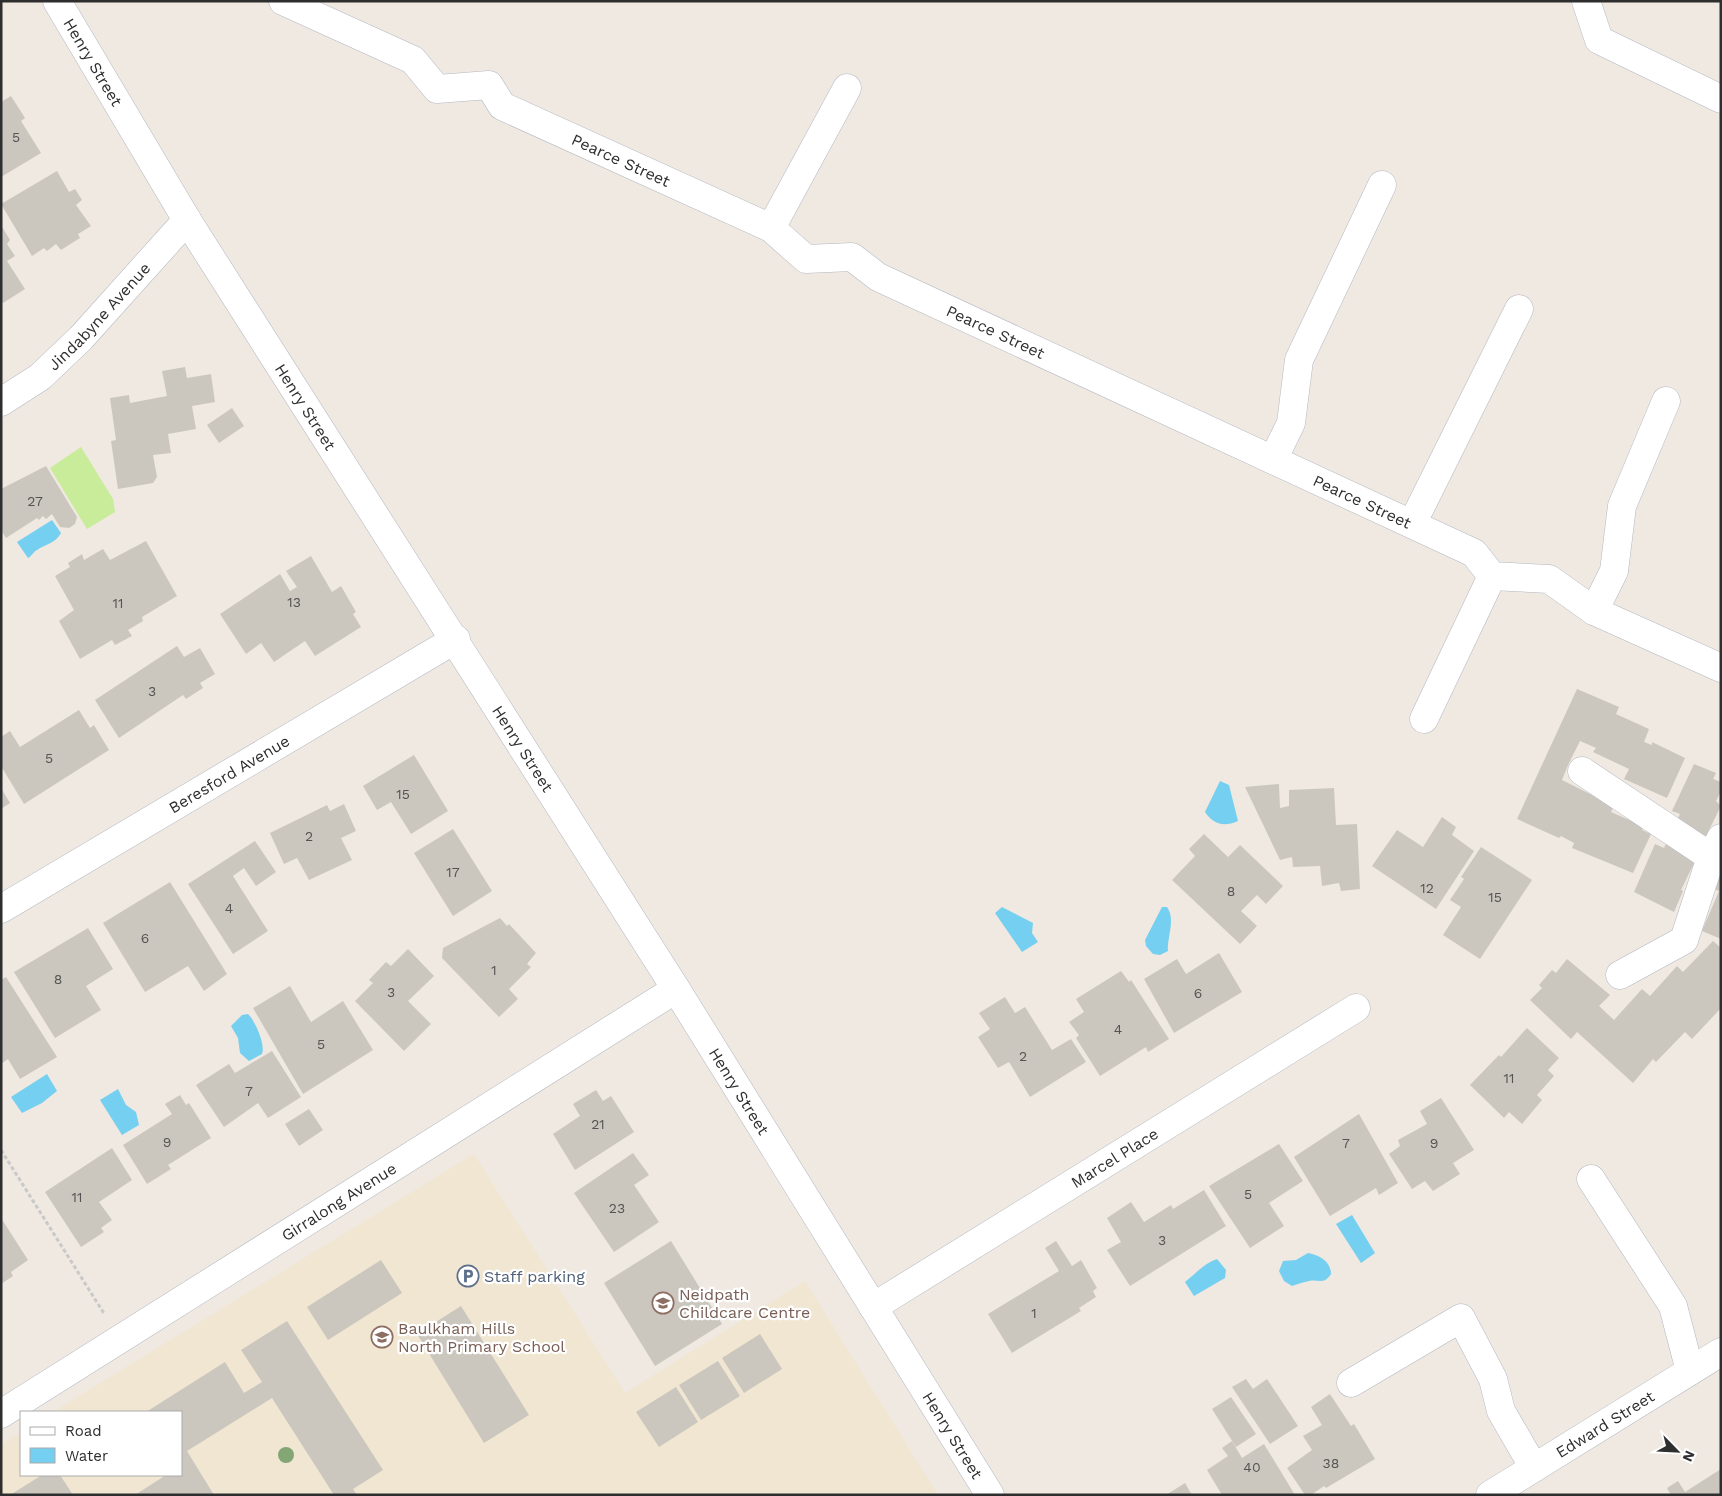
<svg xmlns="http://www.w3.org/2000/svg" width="1722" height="1496" font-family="'Work Sans',sans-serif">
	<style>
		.education { fill: #f0e6d1 }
		.pitch { fill: #c9ec9a }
		.water { fill: #75cff0 }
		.building { fill: #cbc7bf }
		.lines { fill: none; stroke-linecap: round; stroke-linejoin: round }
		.minor-casing { stroke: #b4b7c1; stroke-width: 29 }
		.path { stroke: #c9c9c9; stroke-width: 3; stroke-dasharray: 4 2.5; stroke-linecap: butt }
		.minor { stroke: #fff; stroke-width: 28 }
		.tree { fill: #84a574 }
		.labels { text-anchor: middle; stroke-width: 4.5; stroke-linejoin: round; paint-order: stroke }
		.number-label { font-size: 14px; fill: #555452 }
		.street-label { font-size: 16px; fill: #2e2e2e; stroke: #fff }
		.service-label { font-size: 16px; fill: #4e5e75; stroke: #fff; text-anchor: start }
		.education-label { font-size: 16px; fill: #785e54; stroke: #fff; text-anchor: start }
	</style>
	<rect width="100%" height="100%" fill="#efe9e1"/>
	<!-- education -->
	<path class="education" d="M474,1154l151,239 180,-112 133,214h-937v-51l20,-12v43h160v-63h-128z"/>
	<!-- pitch -->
	<path class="pitch" d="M81,447l32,52 2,13 -28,17 -37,-61z"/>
	<!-- water -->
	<g class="water">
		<path d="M52,520l9,13c-6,11 -14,10 -24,17 -4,2 -5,6 -9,8l-11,-16z"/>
		<path d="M1220,781l9,4 9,36c-14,6 -24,4 -33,-9z"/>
		<path d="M1002,907l31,16 -1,10 6,9 -16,10 -27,-39z"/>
		<path d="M1162,907h5c9,13 0,29 1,44l-8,4 -7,-1 -7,-8 -1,-6z"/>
		<path d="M248,1014c6,5 18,31 14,40l-13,7 -9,-8 -2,-15 -7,-12 11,-11z"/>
		<path d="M47,1074l10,17 -15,12 -20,10 -11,-16z"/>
		<path d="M118,1089l8,16 10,7 3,13 -17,10 -22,-35z"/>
		<path d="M1352,1215l23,38 -14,10 -25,-39z"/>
		<path d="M1308,1253c12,2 23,9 23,21 -7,11 -12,5 -22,7 -6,1 -11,3 -17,5l-8,-5 -5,-10 4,-10 13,-1z"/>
		<path d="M1217,1259l9,11 -1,8 -31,18 -9,-14c11,-9 20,-19 32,-23z"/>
	</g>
	<!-- building -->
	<g class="building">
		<path d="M11,96l14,22 -4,3 20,32 -40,24v-75z"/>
		<path d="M57,171l12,21 6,-3 7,11 -6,5 15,21 -13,8 2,4 -19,12 -5,-6 -9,7 -3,-3 -12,8 -31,-52z"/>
		<path d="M1,225l9,15 -3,4 8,12 -8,5 18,28 -22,14 -2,-3z"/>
		<path d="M185,367l2,11 24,-4 4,28 -23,4 4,23 -28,5 3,19 -18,2 4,22 -4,6 -35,6 -7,-48 5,-1 -6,-42 19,-3 1,8 37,-7 -5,-25z"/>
		<path d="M232,408l12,18 -25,17 -12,-18z"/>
		<path d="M46,466l31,51 -2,7 -6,4 -9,-1 -8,-13 -6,5 -3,-3 -4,4 -2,-2 -31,20 -5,-8v-41z"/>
		<path d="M146,541l31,55 -35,21 1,4 -15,9 4,6 -17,9 -3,-5 -32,19 -21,-38 15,-11 -19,-34 15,-9 -2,-4 14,-9 2,6 19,-11 7,11z"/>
		<path d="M311,556l21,36 9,-6 15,26 -3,2 8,13 -46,29 -10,-15 -31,21 -13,-19 -15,11 -26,-40 60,-40 10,17 7,-4 -11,-16z"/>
		<path d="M177,646l7,11 16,-9 15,26 -15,9 3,5 -17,11 -3,-4 -64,43 -24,-38z"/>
		<path d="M1577,689l42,18 -3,7 33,15 -5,13 8,3v-3l33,16 -18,40 -43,-19 5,-10 -36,-17 3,-4 -16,-7 -12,24 -6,15 52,26 -3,6 32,14 -1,4 9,4 -18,39 -61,-25 2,-5 -13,-7 -2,2 -42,-19z"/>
		<path d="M79,710l11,18 4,-3 15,25 -85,54 -23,-38v-29l9,-6 10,16z"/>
		<path d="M414,755l34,56 -37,23 -20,-32 -14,8 -14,-24z"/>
		<path d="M1694,764l22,9 -3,6 8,3v9l-5,10 5,5 -15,30 -30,-14 4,-8 -8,-3z"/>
		<path d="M1279,784l1,24 9,-2v-16l45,-2 2,37 21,-1 3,65 -19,2 -2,-8 -17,3 -2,-20 -27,1 -1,-10 -12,3 -35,-73z"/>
		<path d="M1,788l9,15 -9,6z"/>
		<path d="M344,804l12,27 -15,7 11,22 -43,20 -12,-22 -13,6 -14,-31 57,-28 3,6z"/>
		<path d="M1442,817l14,10 -4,8 22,16 -38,58 -64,-43 25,-36 26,17z"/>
		<path d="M453,829l39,62 -39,25 -39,-63z"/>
		<path d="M1204,834l24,23 12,-12 43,41 -17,18 -9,-9 -16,16 16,15 -17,18 -68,-64 23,-24 -6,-7z"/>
		<path d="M255,841l21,31 -20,14 -12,-18 -11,8 35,55 -35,23 -45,-70z"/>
		<path d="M1667,841l25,16 -1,4 3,2 -13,27 2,1 -9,21 -40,-20 21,-48 9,4z"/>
		<path d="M1481,847l51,33 -52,79 -37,-24 18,-28 -11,-7 14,-21 -3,-2z"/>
		<path d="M1721,867v72l-19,-8 17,-40 -8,-3z"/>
		<path d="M170,882l57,92 -23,17 -16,-25 -43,26 -42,-69z"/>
		<path d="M500,918l7,8 2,-2 27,29 -9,11 4,3 -22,22 9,10 -19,18 -57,-59 1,-10z"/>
		<path d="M88,928l25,41 -27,17 15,24 -46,28 -41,-66z"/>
		<path d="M1713,941l8,7v60l-29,31 -7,-7 -29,30 -3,-3 -20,24 -56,-51 -6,7 -41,-39 12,-12 -3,-3 13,-15 4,3 11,-14 43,36 -11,11 15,14 28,-31 8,7 27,-30 6,6z"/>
		<path d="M408,949l26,27 -26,25 23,23 -27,27 -49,-50 18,-18 -4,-3 17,-18 5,4z"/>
		<path d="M1219,953l23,39 -68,41 -30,-54 33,-20 9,15z"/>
		<path d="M1121,971l8,11 2,-2 38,59 -21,13 -2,-5 -46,29 -24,-38 3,-3 -10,-13 15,-10 -8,-13z"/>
		<path d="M6,977l51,80 -37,22 -12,-20 -7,5v-84z"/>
		<path d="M290,986l21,36 32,-21 30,49 -70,44 -50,-86z"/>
		<path d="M1005,997l10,16 10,-6 27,43 19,-11 15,23 -56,35 -21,-35 -11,6 -20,-31 12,-8 -11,-16z"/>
		<path d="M1527,1028l32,30 -11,12 6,6 -17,19 5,5 -20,24 -13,-12 -5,6 -34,-33 29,-30 2,2z"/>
		<path d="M272,1051l29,46 -33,21 -10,-15 -34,24 -28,-42 33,-21 6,9z"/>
		<path d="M596,1090l7,11 8,-5 23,36 -59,38 -22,-36 27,-18 -7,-12z"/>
		<path d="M180,1095l6,10 3,-2 22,35 -43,27 3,4 -24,15 -24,-39 49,-31 -7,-10z"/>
		<path d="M1441,1098l33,52 -21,13 7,11 -27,17 -8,-10 -13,8 -23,-35 11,-8 -2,-6 29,-16 -7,-13z"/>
		<path d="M309,1109l14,21 -24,16 -14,-22z"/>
		<path d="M1359,1114l39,69 -19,12 -3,-7 -46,28 -36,-59z"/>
		<path d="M1279,1144l24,37 -34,22 15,23 -34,22 -41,-62z"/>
		<path d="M112,1148l20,32 -33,22 13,18 -11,8 3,4 -23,15 -36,-55z"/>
		<path d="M633,1153l16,22 -15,10 25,37 -45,30 -40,-59z"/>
		<path d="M1204,1190l22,36 -96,60 -23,-36 14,-8 -14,-24 24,-16 13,20 27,-17 2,4z"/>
		<path d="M1,1218l27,42 -17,12 2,4 -12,8z"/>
		<path d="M671,1241l51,83 -67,42 -51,-83z"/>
		<path d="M1056,1241l16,25 9,-6 16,28 -4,3 3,6 -17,11 2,3 -69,42 -24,-39 71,-43 -14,-23z"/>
		<path d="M381,1260l21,33 -74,47 -21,-33z"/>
		<path d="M461,1306l68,109 -45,28 -67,-109z"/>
		<path d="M287,1321l96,149 -30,19 4,6h-23l-62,-97 -85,53 27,44h-79l31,-20h15v-63h-35l79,-50 19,31 18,-11 -21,-32z"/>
		<path d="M760,1334l22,35 -38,24 -22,-35z"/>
		<path d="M718,1361l22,35 -39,24 -22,-35z"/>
		<path d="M1246,1379l7,10 14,-10 31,47 -28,18 -38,-57z"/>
		<path d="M676,1387l22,35 -39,25 -23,-35z"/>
		<path d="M1330,1394l21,32 3,-2 21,35 -49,29 -2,-2 -13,9h-6l-18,-27 25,-18 -9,-14 19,-11 -11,-18z"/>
		<path d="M1231,1397l25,37 -20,13 -24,-38z"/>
		<path d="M1232,1441l10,17 22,-14 31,51h-73l-15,-25 21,-14 -6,-8z"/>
		<path d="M1721,1469v26h-50l-4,-7 11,-7 7,11z"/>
		<path d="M42,1475h18l13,20h-63z"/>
		<path d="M1185,1483l7,12h-26z"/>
	</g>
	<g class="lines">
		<!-- minor casing -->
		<g class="minor-casing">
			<g id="minor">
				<path id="s1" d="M57,1l130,219 489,769 314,506"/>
				<path id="s2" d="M283,1l130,59 24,29 52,-4 13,21 269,122 35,31 46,-2 26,20 596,276 18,23 57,3 45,32 127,57"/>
				<path d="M1586,1l13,39 122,59"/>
				<path d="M771,228l76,-140"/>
				<path id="s3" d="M1,402l39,-25 41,-39 106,-118"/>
				<path d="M1273,460l18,-37 8,-63 83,-175"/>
				<path d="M1412,524l107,-215"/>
				<path d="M1594,611l20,-40 8,-65 44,-105"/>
				<path d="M1424,719l68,-143"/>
				<path d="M1582,771l129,86"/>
				<path id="s4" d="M1,909l455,-270"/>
				<path d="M1620,975l64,-35 27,-83 10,-19"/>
				<path d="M1591,1179l82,127 17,65"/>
				<path id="s5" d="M873,1307l483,-299"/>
				<path d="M1351,1383l110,-65 32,61 8,32 33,57"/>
				<path id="s6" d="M1,1414l675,-425"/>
				<path id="s7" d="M1490,1495l231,-143"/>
			</g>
		</g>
		<!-- path -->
		<path class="path" d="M1,1150l104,165"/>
		<!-- minor -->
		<use href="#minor" class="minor"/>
	</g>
	<!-- trees -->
	<circle class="tree" cx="286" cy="1455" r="8"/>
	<!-- icons -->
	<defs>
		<g id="parking-ring" transform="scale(1.125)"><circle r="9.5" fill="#fff" stroke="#5c6f8a" stroke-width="1.5"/><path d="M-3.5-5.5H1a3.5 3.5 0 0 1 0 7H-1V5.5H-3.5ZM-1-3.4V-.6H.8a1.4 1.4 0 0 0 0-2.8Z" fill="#5c6f8a"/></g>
		<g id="school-ring" transform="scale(1.125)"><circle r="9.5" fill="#fff" stroke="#8d6e63" stroke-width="1.5"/><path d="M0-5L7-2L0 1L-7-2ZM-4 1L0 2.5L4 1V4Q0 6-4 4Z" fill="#8d6e63"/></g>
	</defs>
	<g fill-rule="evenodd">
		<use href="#parking-ring" x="468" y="1276"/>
		<use href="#school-ring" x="663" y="1303"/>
		<use href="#school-ring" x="382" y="1337"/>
	</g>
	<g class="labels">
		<!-- number labels -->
		<g class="number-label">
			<text x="16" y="142">5</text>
			<text x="35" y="506">27</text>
			<text x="294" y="607">13</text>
			<text x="118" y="608">11</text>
			<text x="152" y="696">3</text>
			<text x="49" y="763">5</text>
			<text x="403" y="799">15</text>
			<text x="309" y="841">2</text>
			<text x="453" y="877">17</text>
			<text x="1427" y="893">12</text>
			<text x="1231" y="896">8</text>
			<text x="1495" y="902">15</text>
			<text x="229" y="913">4</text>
			<text x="145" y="943">6</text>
			<text x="494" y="975">1</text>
			<text x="58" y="984">8</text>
			<text x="391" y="997">3</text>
			<text x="1198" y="998">6</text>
			<text x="1118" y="1034">4</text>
			<text x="321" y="1049">5</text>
			<text x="1023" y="1061">2</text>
			<text x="1509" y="1083">11</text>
			<text x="249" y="1096">7</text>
			<text x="598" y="1129">21</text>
			<text x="167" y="1147">9</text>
			<text x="1346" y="1148">7</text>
			<text x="1434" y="1148">9</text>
			<text x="1248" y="1199">5</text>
			<text x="77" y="1202">11</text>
			<text x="617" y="1213">23</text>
			<text x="1162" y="1245">3</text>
			<text x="1034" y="1318">1</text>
			<text x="1331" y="1468">38</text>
			<text x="1252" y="1472">40</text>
		</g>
		<!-- street labels -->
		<g class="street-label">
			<text dy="6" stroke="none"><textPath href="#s1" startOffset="71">Henry Street</textPath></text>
			<text dy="6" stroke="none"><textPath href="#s2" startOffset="388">Pearce Street</textPath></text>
			<text dy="6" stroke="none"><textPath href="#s3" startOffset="131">Jindabyne Avenue</textPath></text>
			<text dy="6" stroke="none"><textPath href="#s2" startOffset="808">Pearce Street</textPath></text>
			<text dy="6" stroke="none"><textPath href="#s1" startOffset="476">Henry Street</textPath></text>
			<text dy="6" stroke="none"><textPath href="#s2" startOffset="1212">Pearce Street</textPath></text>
			<text dy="6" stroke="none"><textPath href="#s1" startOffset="881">Henry Street</textPath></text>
			<text dy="6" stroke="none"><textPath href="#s4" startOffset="265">Beresford Avenue</textPath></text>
			<text dy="6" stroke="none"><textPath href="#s1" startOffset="1286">Henry Street</textPath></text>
			<text dy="6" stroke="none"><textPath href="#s5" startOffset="284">Marcel Place</textPath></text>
			<text dy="6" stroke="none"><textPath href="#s6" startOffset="399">Girralong Avenue</textPath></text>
			<text dy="6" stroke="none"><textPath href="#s7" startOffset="135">Edward Street</textPath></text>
			<text dy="6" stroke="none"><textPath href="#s1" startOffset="1691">Henry Street</textPath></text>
		</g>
		<!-- service labels -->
		<g class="service-label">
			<text x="484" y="1282">Staff parking</text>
		</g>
		<!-- education labels -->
		<g class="education-label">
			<text x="679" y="1300">Neidpath<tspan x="679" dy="18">Childcare Centre</tspan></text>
			<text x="398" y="1334">Baulkham Hills<tspan x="398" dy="18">North Primary School</tspan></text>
		</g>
	</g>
	<!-- border -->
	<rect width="1722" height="1496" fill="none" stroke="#2e2e2e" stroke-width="5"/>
	<!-- legend -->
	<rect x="20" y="1411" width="162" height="65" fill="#ffffff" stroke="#ababab"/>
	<rect x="30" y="1427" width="25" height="8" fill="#ffffff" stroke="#ababab"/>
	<text x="65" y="1436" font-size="15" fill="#2e2e2e">Road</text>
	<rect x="30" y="1448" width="25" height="15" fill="#75cff0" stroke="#ababab"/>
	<text x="65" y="1461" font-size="15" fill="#2e2e2e">Water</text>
	<!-- north arrow -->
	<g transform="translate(1677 1451) rotate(114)" stroke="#ffffff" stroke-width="4" paint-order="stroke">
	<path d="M0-4L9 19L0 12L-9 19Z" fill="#2e2e2e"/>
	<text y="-8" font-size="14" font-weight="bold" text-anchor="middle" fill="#2e2e2e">N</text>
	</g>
</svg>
